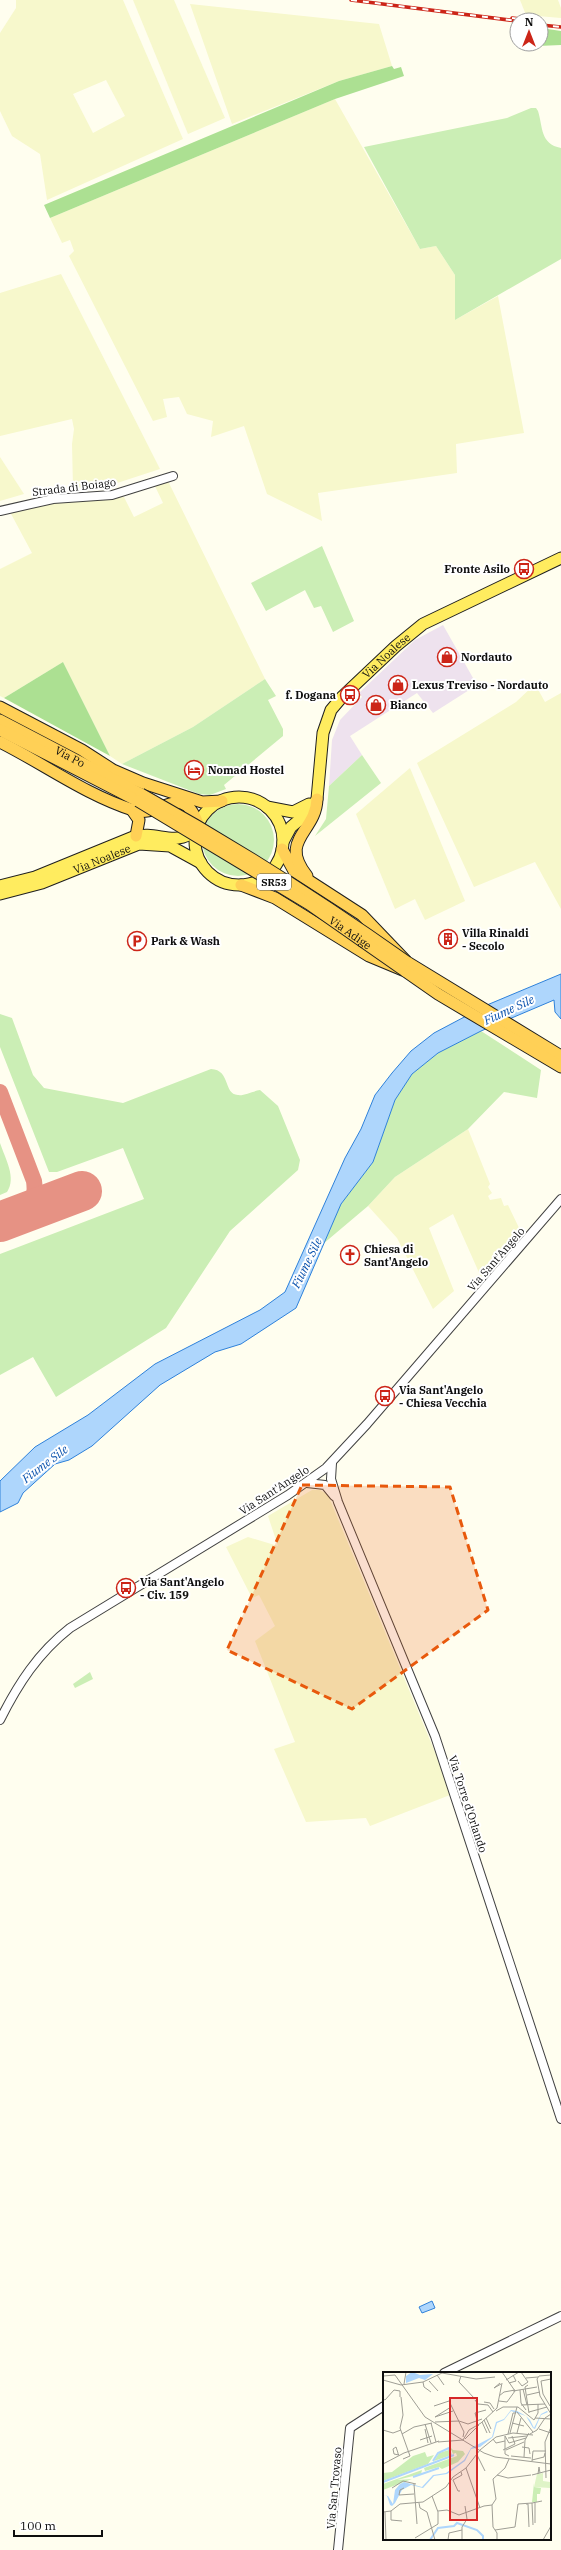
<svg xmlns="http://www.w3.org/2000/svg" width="561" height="2550" font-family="'IBM Plex Serif',serif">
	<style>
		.industrial { fill: #eee2ee }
		.farmland { fill: #f7f8cc; fill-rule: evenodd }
		.green { fill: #cbeeb5 }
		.forest { fill: #ace092 }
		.water { fill: #aed6fc; stroke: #2e81da }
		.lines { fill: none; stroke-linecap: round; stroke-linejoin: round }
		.taxiway { stroke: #e69284; stroke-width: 16 }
		.runway { stroke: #e69284; stroke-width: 40 }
		.tertiary-casing { stroke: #414141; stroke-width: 10 }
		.primary-casing { stroke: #1f1f1f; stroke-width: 13 }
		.trunk-casing { stroke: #1f1f1f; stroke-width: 13 }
		.tertiary { stroke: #fff; stroke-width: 8 }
		.primary { stroke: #ffec5f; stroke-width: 11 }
		.trunk { stroke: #ffd056; stroke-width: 11 }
		.rail-casing { stroke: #cc2518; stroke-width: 3.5 }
		.rail { stroke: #fff; stroke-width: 2; stroke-dasharray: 6; stroke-linecap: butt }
		.trunk-bridge-casing { stroke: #1f1f1f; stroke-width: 13; stroke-linecap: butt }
		.trunk-bridge { stroke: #ffd056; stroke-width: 11 }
		.marked { fill: #e8590c; fill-opacity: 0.2; stroke: #e8590c; stroke-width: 3; stroke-dasharray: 8 5; stroke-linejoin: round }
		.labels { text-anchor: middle; stroke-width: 4; stroke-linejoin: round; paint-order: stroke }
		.shield { fill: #fff; stroke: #565656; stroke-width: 1 }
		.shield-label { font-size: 10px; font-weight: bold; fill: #0e0e0e }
		.street-label { font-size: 11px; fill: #0e0e0e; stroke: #fff }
		.poi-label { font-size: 11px; font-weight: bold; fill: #0e0e0e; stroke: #fff; text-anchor: start }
		.water-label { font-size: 12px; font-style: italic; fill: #0a52ad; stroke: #fff }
		.inset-river { fill: none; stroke: #aed6fc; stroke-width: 2 }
		.inset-road { fill: none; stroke: #9f9e95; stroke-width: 1 }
		.view { fill: #d62828; fill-opacity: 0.15; stroke: #d62828; stroke-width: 2 }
		.inset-edge { fill: none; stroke: #0e0e0e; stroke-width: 2 }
	</style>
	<rect width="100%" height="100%" fill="#fffeef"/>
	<!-- industrial -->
	<path class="industrial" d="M443,625l34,60 -44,28 -16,-20 -67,43 12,19 -33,31 3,-46 8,-20 22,-23 -3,-4 56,-53z"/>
	<!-- farmland -->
	<g class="farmland">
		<path d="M16,0h107l60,139 -136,61 -7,-46 -28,-18 -12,-25v-78l16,-25zM106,80l19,36 -32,17 -20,-39z"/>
		<path d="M133,0h41l51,118 -37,16z"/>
		<path d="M520,0h38l3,8v10l-35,-3z"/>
		<path d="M190,4l189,20 13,42 -53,15 -107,43z"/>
		<path d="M335,99l85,150 16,-3 19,29v45l43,-24 26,137 -68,11 1,29 -139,20 4,28 -55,-27 -23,-68 -33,11 2,-16 -26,-7 -8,-17 -16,2 4,18 -14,4 -84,-165 5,-5 -4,-11 -8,3 -12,-25z"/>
		<path d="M61,274l99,195 -52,17 -35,2 -1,-44 2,-15 -2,-10 -72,17v-143z"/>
		<path d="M0,457l24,37 -24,7z"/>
		<path d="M168,481l97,198 -72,48 -71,37 -12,-8 -47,-94 -59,36 -4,-2v-127l32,-16 -22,-41 46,-10 68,-5 10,20 29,-14 -9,-19z"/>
		<path d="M535,684l10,18 16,-9v216l-26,-47 -61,25 -57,-124 99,-61z"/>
		<path d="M410,768l55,133 -40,19 -10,-21 -20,10 -39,-95z"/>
		<path d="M468,1129l22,55 -2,3 4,6 -4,3 2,4 11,-2 3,8 4,-1 13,27 -40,45 -28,-63 -24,14 25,63 -21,18 -36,-71 -29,-32 27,-29z"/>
		<path d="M312,1490h8l8,5 114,274 8,26 -80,31 -4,-8 -60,4 -32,-73 21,-7 -40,-101 20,-15 -16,-31 -7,3 -26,-51 22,-10 30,9 -10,-30z"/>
	</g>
	<!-- green -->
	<g class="green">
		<path d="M531,108h5l2,3c5,16 2,33 23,37v111l-106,61v-45l-19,-29 -16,3 -56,-102 143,-29z"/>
		<path d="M322,546l32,75 -21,11 -12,-26 -7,2 -9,-18 -39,21 -15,-28z"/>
		<path d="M265,679l11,17 -8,4 15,29v7l-59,49 2,4 -16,6 -11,-1 -77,-30 71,-37z"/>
		<path d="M362,755l19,28 -66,53 11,-17 3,-33z"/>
		<circle cx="238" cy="840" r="36"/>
		<path d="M0,1014l12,4 21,57 11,13 79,15 88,-34c20,1 12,25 27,26 6,1 15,-4 22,-5l18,16 22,54 -2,10 -68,61 -64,97 -110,69 -23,-40 -33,18v-121l144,-55 -21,-51 -66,24h-8l-49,-125z"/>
		<path d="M481,1031l60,39 -4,28 -33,-6 -36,37 -73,48 -27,29 -45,38 18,-40 32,-42 22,-62 17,-26 26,-21z"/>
		<path d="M0,1143c5,15 17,35 7,49l-7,3z"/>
		<path d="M90,1672l3,7 -18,9 -2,-4z"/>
	</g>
	<!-- forest -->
	<g class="forest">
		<path d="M541,28l20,3v14l-23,1 -1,-2h4z"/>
		<path d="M392,66l2,3 7,-2 3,9 -69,23 -285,119 -6,-13 295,-124z"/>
		<path d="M63,662l47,94 -106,-58z"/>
	</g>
	<!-- water -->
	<g class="water">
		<path d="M561,974v45l-6,-7 -1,-12 -73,31 -43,22 -26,21 -17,26 -22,62 -32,42 -45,104 -55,36 -26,8 -55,33 -68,61 -23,14 -14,4 -32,29 -5,10 -18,9v-31l35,-34 53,-32 67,-51 105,-54 25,-18 60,-134 16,-29 14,-34 17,-22 19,-22 23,-18 53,-28z"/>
		<path d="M432,2301l3,7 -13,5 -3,-6z"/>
	</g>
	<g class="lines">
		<!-- taxiway -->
		<path class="taxiway" d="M0,1092l34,89c3,20 -5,28 -22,36"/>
		<!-- runway -->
		<path class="runway" d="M0,1222l82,-31"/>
		<!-- tertiary casing -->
		<g class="tertiary-casing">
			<g id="tertiary">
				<path d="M0,511l53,-12 59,-4 61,-19"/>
				<path d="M332,1463l-1,16 7,23 97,234 126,383"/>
				<path d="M307,1483l18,2 9,11"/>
				<path d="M0,1720c18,-36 38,-67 70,-92l218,-133 38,-27 41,-44 194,-225"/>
				<path d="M444,2373l117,-57"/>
				<path d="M338,2550l12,-122 34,-22"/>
			</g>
		</g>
		<!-- primary casing -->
		<g class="primary-casing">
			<g id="primary">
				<circle cx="239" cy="841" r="44"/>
				<path d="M267,807l26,5 16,-8"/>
				<path id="s1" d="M283,842l8,-15 20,-17 6,-11 6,-66 8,-23 11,-13 54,-51 27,-22 138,-66"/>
				<path d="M0,886l35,-9 98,-40c25,-7 41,11 63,-7"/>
				<path id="s2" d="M0,894l42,-11 97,-39 31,2 31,17"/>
			</g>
		</g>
		<!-- trunk casing -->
		<g class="trunk-casing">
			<g id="trunk">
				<path d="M0,707l82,43 31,20 30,13 59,19 20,-1"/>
				<path id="s3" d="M0,720l141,74"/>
				<path d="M0,730l138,71"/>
				<path d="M0,742c44,22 86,53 133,68 28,9 49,-30 65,14"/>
				<path d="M132,810l7,10 -3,16"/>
				<path d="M282,849l12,22 68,44 45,47 154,94"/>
				<path d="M307,876c-29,-37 9,-43 10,-77"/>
				<path d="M241,885l34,13 94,58 36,15 33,23 123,73"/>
			</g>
		</g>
		<!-- tertiary -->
		<use href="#tertiary" class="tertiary"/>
		<!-- primary -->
		<use href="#primary" class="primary"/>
		<!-- trunk -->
		<use href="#trunk" class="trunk"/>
		<!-- rail casing -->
		<g class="rail-casing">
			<g id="rail">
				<path d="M351,0l166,21"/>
				<path d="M512,18l19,2"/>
				<path d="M541,25l20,2"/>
			</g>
		</g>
		<!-- rail -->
		<use href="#rail" class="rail"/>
		<!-- trunk-bridge casing -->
		<g class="trunk-bridge-casing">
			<g id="trunk-bridge">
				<path d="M141,794c92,51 180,107 266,168"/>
				<path id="s4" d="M138,801l171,103 96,67"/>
			</g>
		</g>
		<!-- trunk-bridge -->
		<use href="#trunk-bridge" class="trunk-bridge"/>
	</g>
	<!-- marked area -->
	<path class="marked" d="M302,1485l148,2 38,123 -136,99 -125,-59z"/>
	<!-- icons -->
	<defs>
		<g id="bus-ring" transform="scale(1)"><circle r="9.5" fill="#fff" stroke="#cc2518" stroke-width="1.5"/><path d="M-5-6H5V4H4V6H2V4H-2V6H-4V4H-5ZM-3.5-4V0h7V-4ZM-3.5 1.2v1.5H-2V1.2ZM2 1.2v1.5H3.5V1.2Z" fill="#cc2518"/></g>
		<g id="shop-ring" transform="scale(1)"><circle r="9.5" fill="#fff" stroke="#cc2518" stroke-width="1.5"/><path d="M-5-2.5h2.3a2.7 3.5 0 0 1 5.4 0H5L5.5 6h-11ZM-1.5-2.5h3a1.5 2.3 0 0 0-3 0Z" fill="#cc2518"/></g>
		<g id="hotel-ring" transform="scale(1)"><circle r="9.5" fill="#fff" stroke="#cc2518" stroke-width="1.5"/><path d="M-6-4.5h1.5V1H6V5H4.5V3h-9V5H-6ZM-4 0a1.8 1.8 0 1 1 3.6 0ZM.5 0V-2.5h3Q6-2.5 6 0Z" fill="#cc2518"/></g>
		<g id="building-ring" transform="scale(1)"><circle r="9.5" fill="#fff" stroke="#cc2518" stroke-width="1.5"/><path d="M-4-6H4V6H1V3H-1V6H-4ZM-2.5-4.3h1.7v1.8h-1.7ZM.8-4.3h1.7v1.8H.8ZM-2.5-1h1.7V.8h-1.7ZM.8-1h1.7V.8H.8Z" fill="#cc2518"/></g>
		<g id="parking-ring" transform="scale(1)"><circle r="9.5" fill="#fff" stroke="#cc2518" stroke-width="1.5"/><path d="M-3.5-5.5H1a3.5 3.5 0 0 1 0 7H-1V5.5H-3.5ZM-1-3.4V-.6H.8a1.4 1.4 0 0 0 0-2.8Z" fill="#cc2518"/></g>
		<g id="church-ring" transform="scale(1)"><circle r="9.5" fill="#fff" stroke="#cc2518" stroke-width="1.5"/><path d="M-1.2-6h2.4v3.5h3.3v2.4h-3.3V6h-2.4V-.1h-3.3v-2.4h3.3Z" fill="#cc2518"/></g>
	</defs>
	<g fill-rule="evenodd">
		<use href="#bus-ring" x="524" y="569"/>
		<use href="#shop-ring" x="447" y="657"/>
		<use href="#shop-ring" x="398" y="685"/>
		<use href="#bus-ring" x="350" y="695"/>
		<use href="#shop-ring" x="376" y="705"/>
		<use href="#hotel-ring" x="194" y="770"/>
		<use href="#building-ring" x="448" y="939"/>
		<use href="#parking-ring" x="137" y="941"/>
		<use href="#church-ring" x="350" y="1255"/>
		<use href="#bus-ring" x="385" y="1396"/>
		<use href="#bus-ring" x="126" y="1588"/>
	</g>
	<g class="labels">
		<!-- shield labels -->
		<rect class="shield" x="257" y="874" width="34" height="16" rx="3"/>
		<g class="shield-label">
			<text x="274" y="886">SR53</text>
		</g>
		<!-- street labels -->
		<g class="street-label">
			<text transform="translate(74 487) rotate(-7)" y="4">Strada di Boiago</text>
			<text dy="4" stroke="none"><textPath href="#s1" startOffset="224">Via Noalese</textPath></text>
			<text dy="4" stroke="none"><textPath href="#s3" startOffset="79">Via Po</textPath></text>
			<text dy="4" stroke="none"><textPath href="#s2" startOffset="108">Via Noalese</textPath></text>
			<text dy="4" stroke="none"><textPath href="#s4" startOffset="250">Via Adige</textPath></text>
			<text transform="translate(496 1259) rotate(-49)" y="4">Via Sant'Angelo</text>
			<text transform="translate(274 1490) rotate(-33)" y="4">Via Sant'Angelo</text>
			<text transform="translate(468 1804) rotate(72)" y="4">Via Torre d'Orlando</text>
			<text transform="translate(334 2488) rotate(-85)" y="4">Via San Trovaso</text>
		</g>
		<!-- poi labels -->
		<g class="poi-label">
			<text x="510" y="573" text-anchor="end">Fronte Asilo</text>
			<text x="461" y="661">Nordauto</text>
			<text x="412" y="689">Lexus Treviso - Nordauto</text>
			<text x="336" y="699" text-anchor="end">f. Dogana</text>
			<text x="390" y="709">Bianco</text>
			<text x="208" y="774">Nomad Hostel</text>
			<text x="462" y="937">Villa Rinaldi<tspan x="462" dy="13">- Secolo</tspan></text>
			<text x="151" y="945">Park &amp; Wash</text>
			<text x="364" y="1253">Chiesa di<tspan x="364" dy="13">Sant'Angelo</tspan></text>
			<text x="399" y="1394">Via Sant'Angelo<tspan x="399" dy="13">- Chiesa Vecchia</tspan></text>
			<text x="140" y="1586">Via Sant'Angelo<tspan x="140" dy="13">- Civ. 159</tspan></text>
		</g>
		<!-- water labels -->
		<g class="water-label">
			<text transform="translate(509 1010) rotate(-25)" y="4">Fiume Sile</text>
			<text transform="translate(307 1263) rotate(-64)" y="4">Fiume Sile</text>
			<text transform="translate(45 1464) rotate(-37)" y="4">Fiume Sile</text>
		</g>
	</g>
	<!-- overview -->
	<g transform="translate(383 2372)">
		<rect width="168" height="168" fill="#fffeef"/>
		<path d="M67,75l3,3 10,1 2,3 -7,8 -16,7 -3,-2 -14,4 -1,-3 33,-12 -1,-3 -3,1zM66,78l2,5 -17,6 5,-8zM42,80l2,5 7,-2 -6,9 -45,17v-8l9,-1 21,-16zM39,98l-1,4 -24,6 15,-1 -29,11v-6zM151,111v4l7,1 -1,6h-3v8h-5z" fill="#cbeeb5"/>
		<path d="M160,101v8l7,1v6l-16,-1 3,-13z" fill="#dff4c7"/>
		<path d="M29,0l8,3 13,-1 -8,6 -6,-2 -13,5v-7zM128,38l6,1 9,5 4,4 4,8 7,-14 6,-3 1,1 -7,3 -6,14 -2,-1 -7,-12 -15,-5 -7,9 -7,3 -4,14 -13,10 -9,2 -6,12 -18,13 -13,2 -11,12 -12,-3 -9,5 -7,13 -3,3 -2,-1 -3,-9 -4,-1 5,1 5,8 2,-14 5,-6 4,-2 18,5 11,-12 13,-2 18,-13 7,-12 21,-11 4,-15 8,-3z" fill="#aed6fc"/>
		<path class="inset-river" d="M50,89l5,-8 11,-5 2,8M30,105l26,-9M0,110l71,-27M47,168l8,-12 16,-2 3,-3 20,7 6,6v4"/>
		<path class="inset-road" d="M31,0h16M119,0l13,19M54,3l7,10M168,3l-12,1 -2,3 3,17 11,18M0,4l12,-1 30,42 59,36 11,4 56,7M78,4l-2,6 16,17M143,6l12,-1M0,8l18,5 22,-3 19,-9 34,6 19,-2M123,8l13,-8M46,9l9,10M135,9l4,5 6,-4 -7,-10M40,10l1,5 7,5M117,11l-6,5 7,-4M126,11l7,-2 -3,-6M21,12l2,-12M145,13l-3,2 4,26M140,17l4,16M137,18l1,13 5,7M130,19l24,-4M144,23l13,-3M116,24l5,-4 11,-2M18,25l2,18 -3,13 10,28 -7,3M0,27l2,1 9,-10 6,1v6M92,28l3,4 10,1 5,7M116,29l8,1 8,-11M101,30l6,1 4,6M138,33l24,-1M51,34l15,-5 15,31 -1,5M167,34l-7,-12 -2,-13 10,-2M68,35l-16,10 18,-6M113,39l7,-4h15l16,13 4,-7v-9M134,40l16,20M146,40l18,-5M103,46l5,11M152,46l16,1M94,48l-2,-7 11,-3M101,48l6,13M52,50l24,-1 9,3 14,-5M99,50l5,11M48,51l5,19M129,51l12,3M42,52l6,19M42,57l3,14M156,57l12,4M0,58l10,3 8,-3M127,61l7,-26M134,61l4,-15M19,62l12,-7 18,-4M125,62l5,-21h3M147,62l7,-4 8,-12 6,-4M122,64l4,7 17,-5M122,64v18l4,2M125,66l19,-2M82,67l14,-14M110,67l3,4 9,-2M37,68l12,-4M55,70l25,-2 6,-10 12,-7 16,-15 5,-25M139,75l7,1 1,6M120,78l12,-6 -3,-8M123,78l18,-8M16,83l-1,-1v-1l-2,-6 -3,2 1,5 5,1M94,83l8,16M128,84l20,2M141,85l1,-17 4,-7M149,88l12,-3 1,-4M149,89l1,-10h13M0,92l21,-11 35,-12M83,96l14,40M155,102l1,-7 1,6M114,103l11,3 23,-3M149,103l19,-5M163,106l-1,-36 6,-15M70,108l5,11h2M70,108l9,-5 -1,-3M31,112l3,40M9,116l11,-7 13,3M21,116l-4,2 -1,5 15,-1M36,131l1,5 7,4 8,28M152,131v20M143,132h2l1,23M109,133l4,-6 -3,-20 12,-11 4,-9M109,133l1,22 4,6v7M8,139v9l11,1M55,139l9,-1 12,5 25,-9 8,-1M0,140l8,-1 9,-7 23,-2 23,-15 7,-10 13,-9 14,-18 16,-13 17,-4 20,2M2,140l1,28M150,153l-1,-22 10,-2M112,158l20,-3 3,-23 14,-1M32,166l23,-14v-12l-6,-16M65,168l1,-7 13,-3M79,168v-13l5,-8 -2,-13M160,168l8,-14"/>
		<path class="view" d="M67,26h27v122h-27z"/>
		<rect width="168" height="168" class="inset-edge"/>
	</g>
	<!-- north arrow -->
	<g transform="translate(529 32)"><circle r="19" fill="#ffffff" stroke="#9f9f9f"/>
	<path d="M0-3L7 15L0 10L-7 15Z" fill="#cc2518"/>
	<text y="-6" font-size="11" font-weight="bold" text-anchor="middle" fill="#0e0e0e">N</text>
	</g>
	<!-- scale -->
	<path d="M14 2530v6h88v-6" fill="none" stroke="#0e0e0e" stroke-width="2"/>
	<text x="20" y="2530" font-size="12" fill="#0e0e0e" stroke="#ffffff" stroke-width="3" paint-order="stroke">100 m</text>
</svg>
